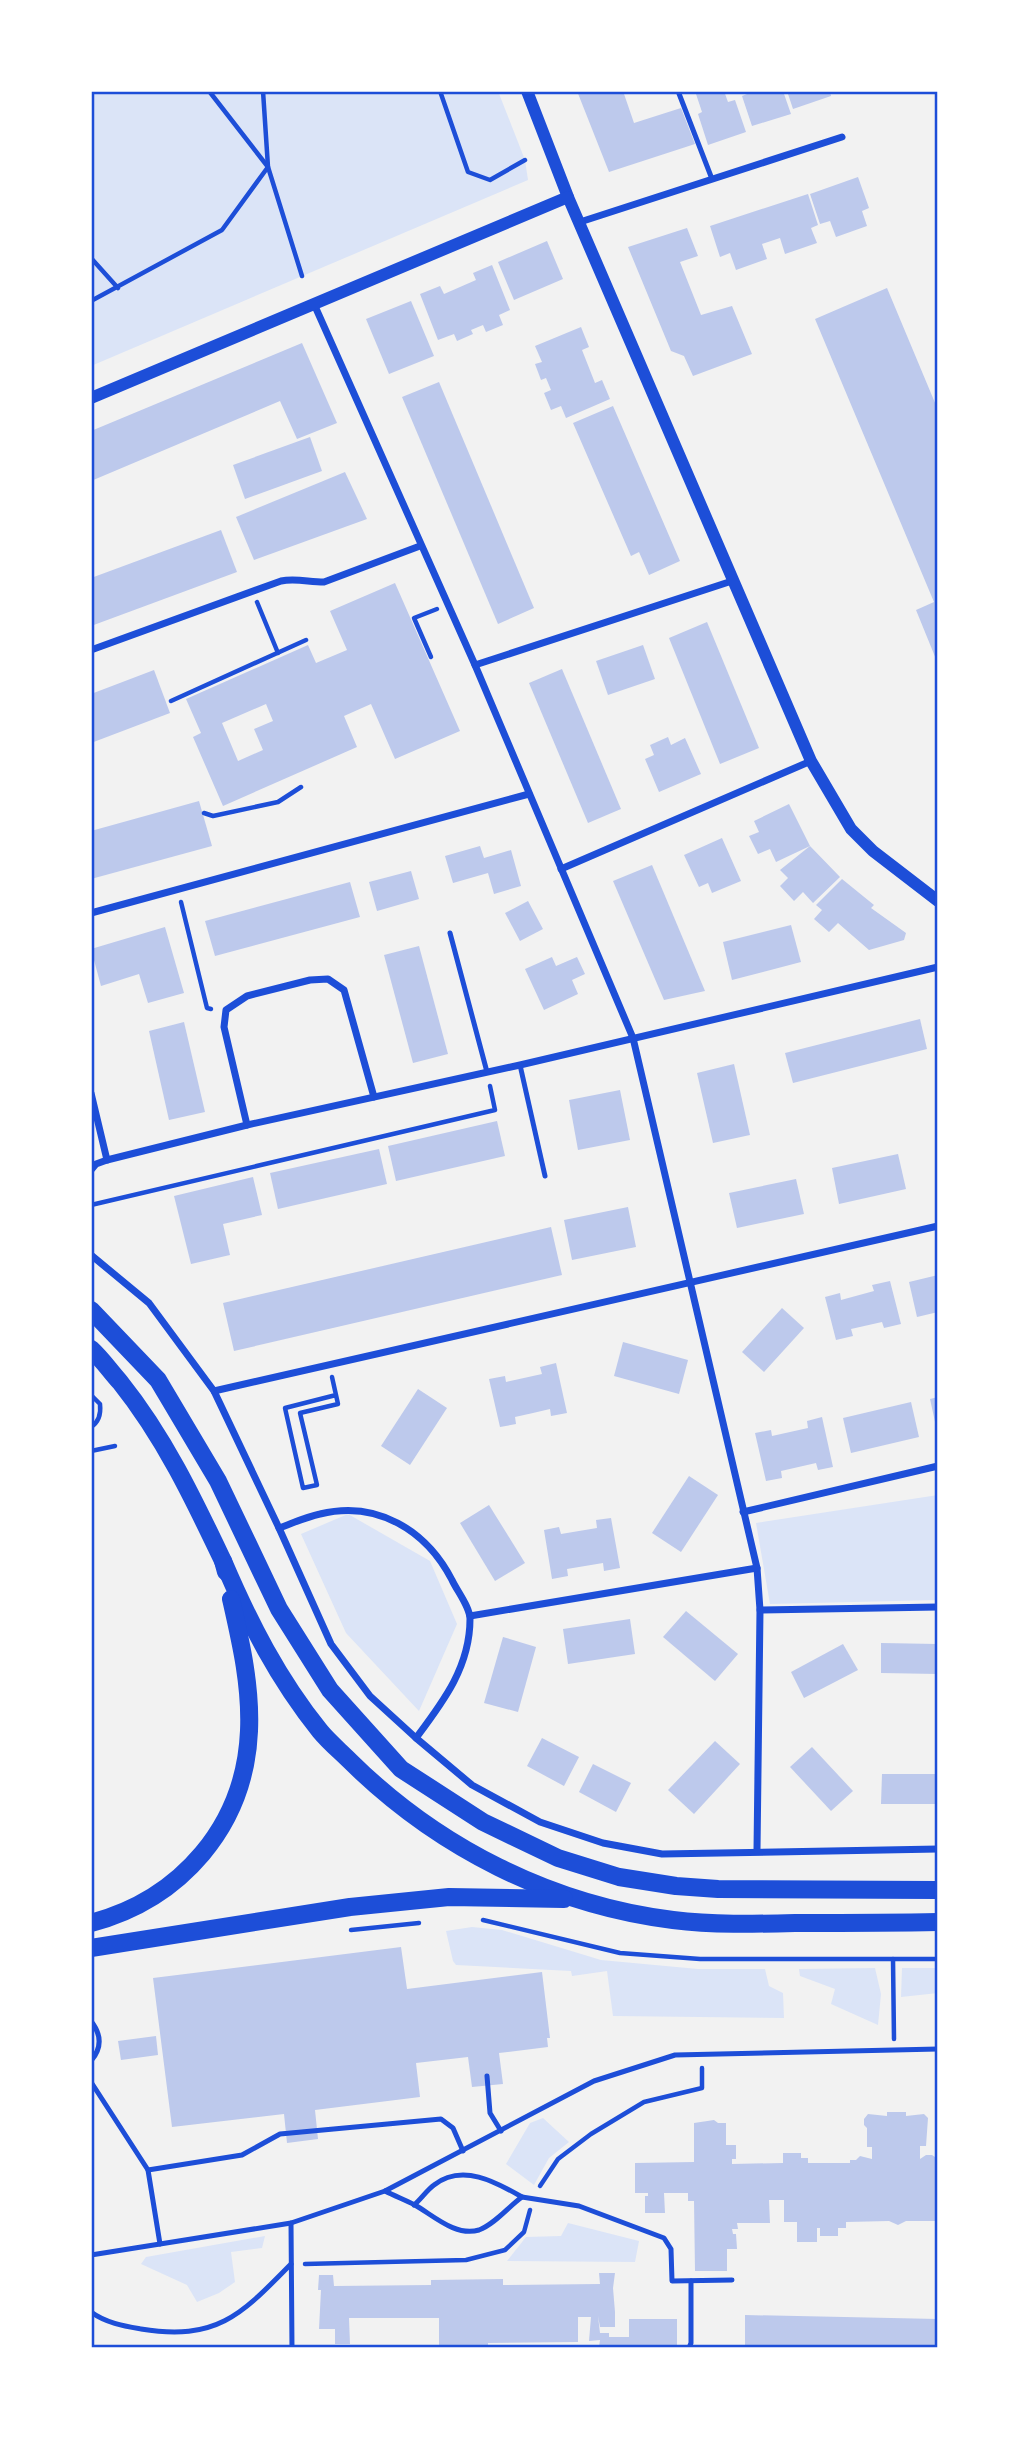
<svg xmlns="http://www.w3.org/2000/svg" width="1029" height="2439" font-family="'IBM Plex Serif',serif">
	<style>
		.green { fill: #dbe4f7 }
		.building { fill: #bdc9ec; fill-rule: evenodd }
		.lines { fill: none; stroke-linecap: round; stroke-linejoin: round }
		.path { stroke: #1d4ed8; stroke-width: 4.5 }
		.service { stroke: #1d4ed8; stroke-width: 5 }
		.minor { stroke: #1d4ed8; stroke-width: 7 }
		.tertiary { stroke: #1d4ed8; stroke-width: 12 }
		.primary { stroke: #1d4ed8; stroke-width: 18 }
		.neatline { fill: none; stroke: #1d4ed8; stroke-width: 2.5 }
	</style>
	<rect width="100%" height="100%" fill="#f2f2f2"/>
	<!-- green -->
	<g class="green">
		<path d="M91,91h407l27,69 3,20 -437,186z"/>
		<path d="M938,1495v105l-168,4 -14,-81z"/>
		<path d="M348,1514l82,47 27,63 -38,87 -73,-78 -45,-99z"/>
		<path d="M472,1927l30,3 99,30 97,9h67l4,17 14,7 1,25 -171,-2 -6,-45 -35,5 -1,-5 -115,-6 -3,-4 -7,-30z"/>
		<path d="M875,1968l6,26 -3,31 -47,-21 4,-15 -35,-13 -1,-7z"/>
		<path d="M902,1968h36v25l-37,4z"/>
		<path d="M543,2118l26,24 -20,16 -15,27 -28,-21 24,-41z"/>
		<path d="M568,2223l71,18 -4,21 -128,-1 19,-24 35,-1z"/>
		<path d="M265,2236l-3,12 -31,4 4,30 -16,11 -22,9 -10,-17 -46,-21 5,-7z"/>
	</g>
	<!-- building -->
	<g class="building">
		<path d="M577,91h46l11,32 47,-15 14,36 -86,28z"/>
		<path d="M704,91h20l4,11 7,-2 11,32 -38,13 -10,-31 4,-2 -6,-18z"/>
		<path d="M746,91h37l8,23 -39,12 -10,-30 5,-2z"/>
		<path d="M787,91h43l1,5 -38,13z"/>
		<path d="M858,177l11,31 -7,3 5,15 -31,11 -6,-16 -10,3 -10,-30z"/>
		<path d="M808,194l10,31 -7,3 6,15 -32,11 -5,-16 -18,6 5,15 -31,11 -6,-17 -10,4 -10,-31z"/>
		<path d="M687,228l11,28 -18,6 21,53 31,-9 20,48 -59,22 -9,-20 -13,-5 -43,-104z"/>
		<path d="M547,241l16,38 -49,21 -16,-38z"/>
		<path d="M492,265l18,45 -11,5 4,10 -17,7 -3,-7 -12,5 2,4 -16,7 -3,-7 -16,6 -18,-46 20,-8 4,8 32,-14 -3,-7z"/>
		<path d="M887,288l51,122v254l-22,-54 18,-8 -119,-283z"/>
		<path d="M411,301l23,55 -45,18 -23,-55z"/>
		<path d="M581,327l8,20 -7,3 13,33 7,-3 8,19 -44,19 -5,-12 -10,4 -7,-17 7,-3 -5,-12 -5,2 -6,-16 7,-2 -7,-16z"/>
		<path d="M302,343l35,80 -40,16 -17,-38 -189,80v-50z"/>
		<path d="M439,382l95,226 -36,16 -96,-227z"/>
		<path d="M613,406l67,155 -31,14 -10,-23 -8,4 -58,-133z"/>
		<path d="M310,437l12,34 -77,28 -12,-34z"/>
		<path d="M345,472l22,47 -113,41 -18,-43z"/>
		<path d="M221,530l16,42 -146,54v-48z"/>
		<path d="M395,583l65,148 -65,28 -24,-55 -27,12 13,31 -134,59 -30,-69 8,-4 -15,-34 122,-54 8,18 31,-13 -17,-39zM266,704l7,17 -19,8 9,21 -25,11 -16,-38z"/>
		<path d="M707,622l52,126 -39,16 -51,-126z"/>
		<path d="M643,645l12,34 -47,16 -12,-34z"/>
		<path d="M562,669l59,140 -33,14 -59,-140z"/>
		<path d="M154,670l16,43 -79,30v-49z"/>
		<path d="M668,737l3,8 14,-7 16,36 -42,18 -14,-33 9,-4 -4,-10z"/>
		<path d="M199,801l13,45 -121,33v-48z"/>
		<path d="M789,804l21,42 -34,16 -6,-13 -12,5 -9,-18 10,-4 -5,-11z"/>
		<path d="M722,838l19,43 -29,12 -4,-10 -9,4 -15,-32z"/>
		<path d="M480,846l4,12 27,-8 10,36 -27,8 -6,-21 -35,10 -8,-27z"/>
		<path d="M810,846l30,31 -27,26 -10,-11 -9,9 -14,-15 8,-8 -8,-8z"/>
		<path d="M652,865l53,126 -41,9 -51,-119z"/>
		<path d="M411,871l8,28 -42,12 -8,-29z"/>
		<path d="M842,879l32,26 -3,3 35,25 -2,7 -35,10 -31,-27 -9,9 -15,-13 8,-9 -6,-5z"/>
		<path d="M350,882l10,35 -145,39 -10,-35z"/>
		<path d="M528,901l15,28 -23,12 -15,-28z"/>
		<path d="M791,925l10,37 -69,18 -9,-38z"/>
		<path d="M165,927l19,66 -36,10 -9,-29 -38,12 -10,-37z"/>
		<path d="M419,946l29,108 -35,9 -29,-108z"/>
		<path d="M552,957l4,9 21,-9 8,17 -13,6 6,14 -34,16 -19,-41z"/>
		<path d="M920,1019l7,30 -134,34 -8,-30z"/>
		<path d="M184,1022l21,90 -36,8 -20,-89z"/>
		<path d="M734,1064l16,71 -37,8 -16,-70z"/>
		<path d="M620,1090l10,50 -52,10 -9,-50z"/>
		<path d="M497,1121l8,35 -109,25 -8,-35z"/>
		<path d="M379,1149l8,35 -109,25 -8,-36z"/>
		<path d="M898,1154l8,35 -67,15 -7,-36z"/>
		<path d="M253,1177l9,38 -39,9 7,31 -39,9 -17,-68z"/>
		<path d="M796,1179l8,35 -67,14 -8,-35z"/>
		<path d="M628,1207l8,40 -64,13 -8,-40z"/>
		<path d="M551,1227l11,48 -328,76 -11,-48z"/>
		<path d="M938,1275v37l-21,5 -8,-35z"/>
		<path d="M890,1281l11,43 -17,4 -2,-6 -31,7 2,7 -17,4 -11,-43 15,-4 1,7 33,-9 -2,-6z"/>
		<path d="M782,1308l22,20 -40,44 -22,-20z"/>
		<path d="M623,1342l65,18 -9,34 -65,-18z"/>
		<path d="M556,1363l11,50 -16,3 -1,-7 -17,4 -18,4 1,7 -16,3 -11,-48 16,-3 1,6 36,-8 -2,-7z"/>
		<path d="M418,1389l29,19 -37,57 -29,-19z"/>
		<path d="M938,1397v34h-1l-7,-32z"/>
		<path d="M911,1402l8,35 -68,16 -8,-35z"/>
		<path d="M822,1417l11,50 -15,3 -2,-7 -35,8 1,7 -16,3 -11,-48 16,-3 1,6 36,-8 -1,-7z"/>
		<path d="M689,1476l29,19 -37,57 -29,-19z"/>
		<path d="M489,1505l36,58 -30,18 -35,-58z"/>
		<path d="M611,1518l9,50 -16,3 -1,-8 -36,6 1,7 -16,3 -8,-49 15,-3 2,7 36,-6 -1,-8z"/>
		<path d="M686,1611l52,43 -23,27 -52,-44z"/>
		<path d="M630,1619l5,35 -67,10 -5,-35z"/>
		<path d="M503,1637l33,10 -18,65 -34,-9z"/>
		<path d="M881,1643l57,1v30l-57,-1z"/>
		<path d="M843,1644l15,26 -54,28 -13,-26z"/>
		<path d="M542,1738l37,19 -15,29 -37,-20z"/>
		<path d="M715,1741l25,23 -46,50 -26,-24z"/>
		<path d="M812,1747l41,44 -22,20 -41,-44z"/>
		<path d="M593,1764l38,19 -15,29 -37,-20z"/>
		<path d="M882,1774h56v30h-57z"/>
		<path d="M401,1947l6,42 135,-17 8,66h-3l1,9 -49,6 4,31 -31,3 -4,-30 -52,6 4,34 -105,13 3,29 -31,4 -3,-29 -112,13 -19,-149z"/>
		<path d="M156,2036l2,19 -37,5 -3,-19z"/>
		<path d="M887,2112h19v4l18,-2 4,4 -2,28h-6v13l6,-4h6l6,4v62h-32l-8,4 -9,-4 -43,1v6h-8v8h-18v-8h-3v14h-20v-20h-13v-22h-15l1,23h-33l1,6h-6l1,5h3l1,15h-10v22h-32l-1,-70h-6v-8h-24l1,20h-20v-17h3v-3h-13v-30l59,-1v-39l20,-3 4,3h8v22h10v14h-4v5l51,-1v-10h18v5h7v5h42v-3h6l4,-4 12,3v-12h-5v-19l-3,-3v-6l4,-5 19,2z"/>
		<path d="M599,2273h16l-2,15 2,24v15h-15l-2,-11 2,17h9v4h20v-18h48v29l-78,-1 1,-7 -11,1 2,-24h-13v25l-90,1v5h-49v-30h-90l1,26h-15v-15h-16l2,-39h-3l1,-15h14l1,11 97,-1v-5l72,-1v6l97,-1z"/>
		<path d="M745,2315l193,4v29h-193z"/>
	</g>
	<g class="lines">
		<!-- path -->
		<g class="path">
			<path d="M209,91l59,76 34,109"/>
			<path d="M440,91l28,81 22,8 35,-20"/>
			<path d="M91,258l27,30"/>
			<path d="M91,301l131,-71 46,-63 -5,-76"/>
			<path d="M257,602l21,51"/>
			<path d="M431,657l-17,-39 23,-9"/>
			<path d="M171,701l135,-61"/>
			<path d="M204,813l9,3 65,-14 23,-15"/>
			<path d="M181,902l26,106 4,1"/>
			<path d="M91,1205l404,-95 -5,-24"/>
			<path d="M332,1377l6,27 -38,9 17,72 -14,3 -18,-80 51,-13"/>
			<path d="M91,1395l9,9c1,9 -1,18 -9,23"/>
			<path d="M91,1451l24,-5"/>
			<path d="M483,1920l137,33 80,6h238"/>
			<path d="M351,1930l68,-7"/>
			<path d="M893,1959l1,80"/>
			<path d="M540,2186l18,-27 33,-25 53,-32 58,-14v-20"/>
			<path d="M305,2264l161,-4 39,-10 19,-18 6,-22"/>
		</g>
		<!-- service -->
		<g class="service">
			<path d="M678,91l34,88"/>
			<path d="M450,933l37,139"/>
			<path d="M520,1065l25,111"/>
			<path d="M91,2021c11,14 11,27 0,40"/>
			<path d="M487,2076l3,37 11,18"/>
			<path d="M91,2082l57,88 12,74 -69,11"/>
			<path d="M148,2170l94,-15 38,-21 161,-15 12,9 10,23"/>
			<path d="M385,2191c10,5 20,9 30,14 19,11 41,32 64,25 16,-6 29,-23 43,-33l57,9 85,32 7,11 1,32 60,-1"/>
			<path d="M414,2205c7,-6 13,-15 20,-20 28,-22 62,-3 88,12"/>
			<path d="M291,2223l1,125"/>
			<path d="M160,2244l131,-21 94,-32 209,-110 81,-26 263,-6"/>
			<path d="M91,2312c15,11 33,14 50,17 76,12 100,-14 150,-65"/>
			<path d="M689,2348l2,-5v-62"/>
		</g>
		<!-- minor -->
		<g class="minor">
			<path d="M580,222l262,-85"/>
			<path d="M314,304l161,361 158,373 124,530 3,42 -3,240"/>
			<path d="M91,650l190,-69c14,-3 28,1 43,1l96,-36"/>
			<path d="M475,665l257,-84"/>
			<path d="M561,869l250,-108"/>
			<path d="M91,913l438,-119"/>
			<path d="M91,1093l16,67"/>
			<path d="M247,1125l-23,-98 2,-17 21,-14 63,-16 18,-1 16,11 30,107"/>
			<path d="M91,1170l5,-6 11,-4 140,-35 273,-60 418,-98"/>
			<path d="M91,1255l58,48 65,88 65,137 52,116 39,52 46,42 56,47 68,37 63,21 59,11 276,-5"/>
			<path d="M214,1391l724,-165"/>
			<path d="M743,1512l195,-46"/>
			<path d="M279,1528c14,-5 27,-11 41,-14 57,-14 106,16 132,66 5,11 18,27 18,39 0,48 -27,83 -54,119"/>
			<path d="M760,1610l178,-3"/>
			<path d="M470,1616l287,-48"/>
		</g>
		<!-- tertiary -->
		<g class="tertiary">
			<path d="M527,91l41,106 243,564 40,68 22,22 65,50"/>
			<path d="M91,398l477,-201"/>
		</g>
		<!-- primary -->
		<g class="primary">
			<path d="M91,1310l67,70 60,101 61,128 51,81 71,79 82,53 75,36 61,19 57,9 42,3 220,1"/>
			<path d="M91,1349c11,10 19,22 29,33 44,55 73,116 103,179l3,11"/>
			<path d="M223,1561c26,61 55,118 97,170 9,11 20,20 30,30 87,86 201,144 323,159 40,5 81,4 122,3 47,0 95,0 143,-1"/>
			<path d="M91,1923c90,-24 154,-97 158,-192 2,-45 -8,-88 -18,-132"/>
			<path d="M91,1948l259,-41 99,-10 115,2"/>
		</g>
	</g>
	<!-- border -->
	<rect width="1029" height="2439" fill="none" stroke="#ffffff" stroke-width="186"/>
	<rect x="93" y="93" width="843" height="2253" class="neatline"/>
</svg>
